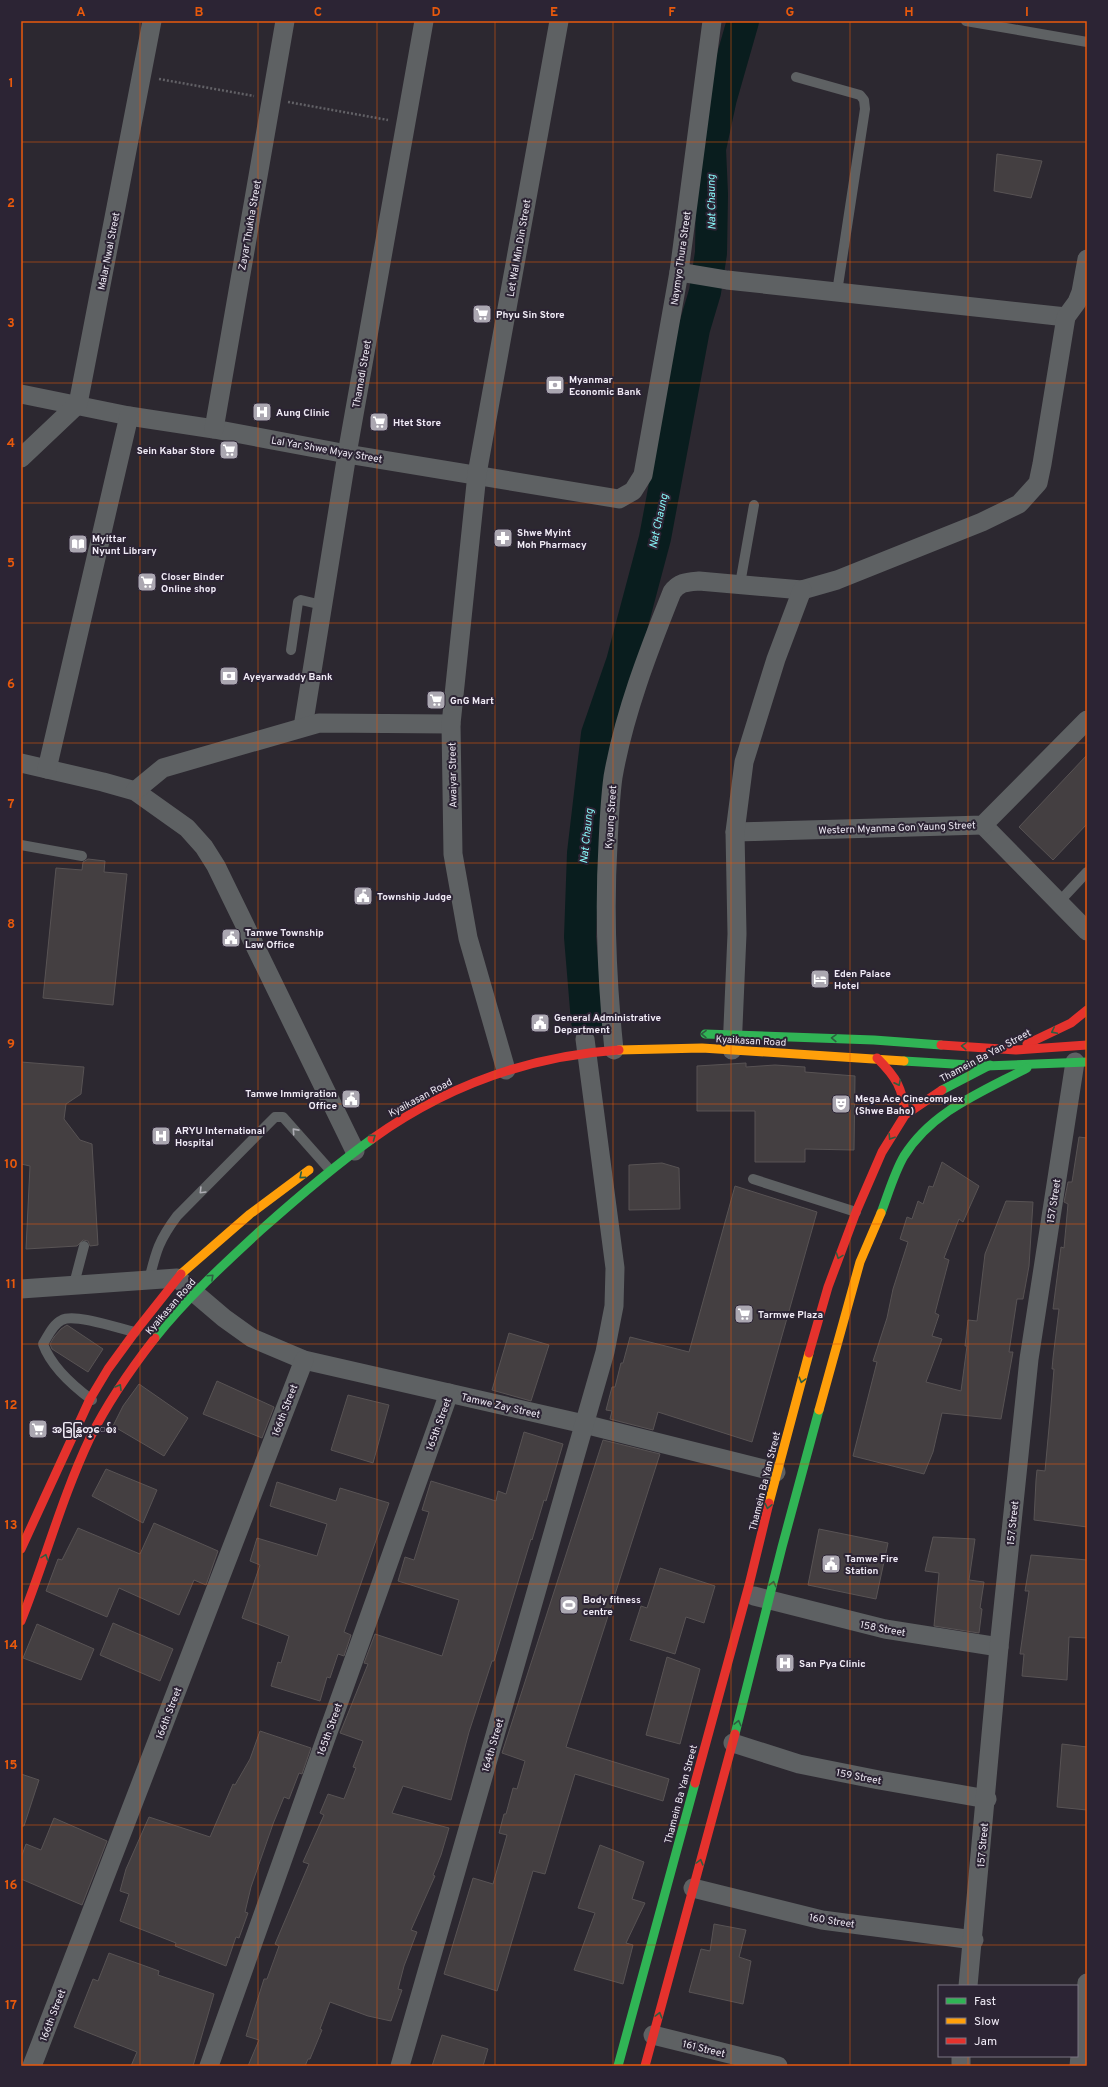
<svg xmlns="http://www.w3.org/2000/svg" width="1108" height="2087" font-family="Overpass,'Noto Sans Myanmar',sans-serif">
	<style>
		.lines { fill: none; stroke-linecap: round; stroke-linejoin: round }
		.river { stroke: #091d1e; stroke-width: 32 }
		.building { fill: #443f41; stroke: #585354 }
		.path { stroke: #626166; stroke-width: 2.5; stroke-dasharray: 2 2; stroke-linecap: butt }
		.lane { stroke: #5e6163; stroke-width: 10 }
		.street { stroke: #5e6163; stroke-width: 19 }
		.fast { stroke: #30b455; stroke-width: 9 }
		.slow { stroke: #ff9f0a; stroke-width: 9 }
		.jam { stroke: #e5322d; stroke-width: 9 }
		.oneway { stroke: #2e5e41 }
		.oneway2 { stroke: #aeadb4 }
		.grid { fill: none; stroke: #e8590c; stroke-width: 1; stroke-opacity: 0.55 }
		.labels { text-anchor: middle; stroke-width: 4; stroke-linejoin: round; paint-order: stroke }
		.street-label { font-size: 10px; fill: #f0ebf6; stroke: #2c2434 }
		.poi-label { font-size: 10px; font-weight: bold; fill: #f0ebf6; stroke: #2c2434; text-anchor: start }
		.water-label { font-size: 11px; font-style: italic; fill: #88f9fa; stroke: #2c2434 }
		.neatline { fill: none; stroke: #e8590c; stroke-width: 1.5 }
		.grid-label { font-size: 13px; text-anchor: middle; font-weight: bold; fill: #e8590c }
	</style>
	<rect width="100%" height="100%" fill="#2c2830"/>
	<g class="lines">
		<!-- river -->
		<path class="river" d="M587,1021l-7,-84 3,-84 14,-119 25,-72 33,-124 39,-209 11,-37 6,-39 1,-59 -2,-45 11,-51 22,-77"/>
	</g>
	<!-- building -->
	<g class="building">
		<path d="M997,154l45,7 -11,37 -37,-7z"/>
		<path d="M1087,755v69l-34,36 -34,-33z"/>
		<path d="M88,859l17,2 -1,11 23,2 -14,131 -70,-7 13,-130 26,2 1,-8z"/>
		<path d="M21,1062l63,5 -3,27 -15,10 -2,15 16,21 12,4 6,101 -8,1 -2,-5 -5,-1 -6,6 -51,3 4,-83 -9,-2z"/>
		<path d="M746,1063v4l29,-2 30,2v5l50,4 -1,74 -49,-1v13h-50v-51h-58v-45z"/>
		<path d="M1079,1137l8,1v389l-53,-7 2,-40 1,-10 8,1 5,-54 4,-48h-2l1,-11 6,-49h-6l8,-62 3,1 4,-44 -4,-2 4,-20h4z"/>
		<path d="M942,1162l37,24 -16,36 -4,-3 -15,39 5,2 -14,53 4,2 -7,21 10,3 -16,43 35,9 6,-45h-2l3,-26 9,1 8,-67 21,-53 27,1 -4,64 -6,33h-6l-8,53h4l-12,67 -59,-6 -9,39 -9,22 -71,-18 24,-94 -4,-1 14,-43 6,-29 15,-47 -8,-3 7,-22 5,2 6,-18 5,3 6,-18 4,1z"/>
		<path d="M662,1163l17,5 1,41 -51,1v-45z"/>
		<path d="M735,1186l82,26 -65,230 -94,-30 -5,18 -43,-11 2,-8 -6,-1 6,-23h3l6,-24h2l7,-26 59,15z"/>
		<path d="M67,1325l36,24 -15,23 -36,-23 -2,-5 4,-7 7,-8z"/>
		<path d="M509,1333l40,12 -18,56 -39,-11z"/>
		<path d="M217,1381l57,26 -12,31 -59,-24z"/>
		<path d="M139,1384l49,34 -24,38 -51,-30 10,-20z"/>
		<path d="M348,1395l41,10 -16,58 -42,-13z"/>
		<path d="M524,1432l39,12 -17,57 -2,-1 -12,40 -1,-1 -37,122h-2l-23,71 -18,68 -48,-14 -11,27 57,15 -8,27 -8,20 2,1 -24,54 6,2 -13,34 -6,23 4,1 -11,31 -23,-5 -38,-14 -10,27 2,1 -12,29h-2l-3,7h-57l11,-26 -13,-4 18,-57h3l12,-33 -4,-2 34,-80 -6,-2 21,-47 -4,-2 8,-19 16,5 12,-31 -3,-1 10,-26 -23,-8 28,-69 -4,-1 11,-29 67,22 17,-56 -61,-19 7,-24 9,3 15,-48 -7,-2 9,-29 65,20 2,-10 8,3z"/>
		<path d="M603,1440l57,14 -94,293 103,32 -6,22 -88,-27 -30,100 -12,-3 -36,120 -53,-17 29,-96 20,6 14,-49 -8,-2 5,-19h2l7,-26 4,1 8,-28 -23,-8z"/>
		<path d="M106,1469l51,21 -14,33 -51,-27z"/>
		<path d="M277,1482l59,19 4,-13 49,15 -45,129 7,3 -7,21 -6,-2 -8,24 -3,-1 -7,24 -49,-15 7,-24 3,1 8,-27 -47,-18 18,-53 -10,-4 7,-23 60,18 10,-32 -57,-18z"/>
		<path d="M154,1523l64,28 -12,34 -12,-5 -15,35 -60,-27 -12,29 -61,-26 12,-32 4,1 16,-32 62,26z"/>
		<path d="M819,1529l69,14 -12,56 -68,-14z"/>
		<path d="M933,1537l42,2 -6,41 15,2 -4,26 2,1 -3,24 -45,-7 5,-53 -14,-2z"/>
		<path d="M1031,1555l56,5v78l-18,-1 -2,43 -45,-4 2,-22h-4l9,-63h-4z"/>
		<path d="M660,1568l55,18 -11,37 -18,-6 -11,37 -45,-14 11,-34 6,2z"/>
		<path d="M113,1623l60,26 -13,32 -60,-26z"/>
		<path d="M37,1624l57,25 -13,31 -58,-22z"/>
		<path d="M667,1657l33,12 -20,75 -34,-9z"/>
		<path d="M260,1731l51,17 -9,26 -3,-1 -10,26 -5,-2 -11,27 -22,63 -6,25 3,1 -9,25 -3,-1 -10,29 -51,-20 1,-3 -56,-22 9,-27 -9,-3 6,-22 23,-52 61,20 23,-53 2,1 15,-26z"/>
		<path d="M1062,1744l25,3v63l-30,-3z"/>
		<path d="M21,1774l18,6 -15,46h-3z"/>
		<path d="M54,1818l53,23 -25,64 -61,-26v-21l5,-14 15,6z"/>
		<path d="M600,1845l44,17 -12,37 13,4 -19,40 7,2 -10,39 -49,-14 21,-57 -17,-5z"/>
		<path d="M714,1924l32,6 -7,27 12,4 -8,43 -54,-12 12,-43 9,2z"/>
		<path d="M109,1953l50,18 -1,4 56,19 -21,72h-62l6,-14 -63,-25 19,-48 5,2z"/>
		<path d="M442,2035l46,14 -5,17h-51z"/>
	</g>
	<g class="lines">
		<!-- path -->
		<g class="path">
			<path d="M159,79l95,17"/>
			<path d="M288,102l100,18"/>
		</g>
		<!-- lane -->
		<g class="lane">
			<path d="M966,21l121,21"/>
			<path d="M796,77l64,18 4,5 1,9 -28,183"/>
			<path d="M740,584l14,-79"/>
			<path d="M291,650l7,-48 3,-2 21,5"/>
			<path d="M21,845l61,11"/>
			<path d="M1059,902l28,-30"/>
			<path d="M753,1179l103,33"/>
			<path d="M149,1280c7,-29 10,-40 28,-64l98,-99h8l47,53"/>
			<path d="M74,1284l10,-38"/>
			<path d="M92,1400c-19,-14 -41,-34 -49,-56 5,-8 10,-20 19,-24 13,-7 58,9 73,12"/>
		</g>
		<!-- street -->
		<g class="street">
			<path d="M679,272l48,8 339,37"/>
			<path d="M21,394l108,22 85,13 133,25 272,45 14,-8 10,-16 36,-203 33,-251"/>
			<path d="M214,429l71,-408"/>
			<path d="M21,458l57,-54 74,-383"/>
			<path d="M303,727l44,-273 77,-433"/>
			<path d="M21,763l82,19 32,9 52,37 17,19 12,19 139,285"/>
			<path d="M47,769l82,-353"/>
			<path d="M135,791l28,-23 156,-45 132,1"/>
			<path d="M983,825l104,106"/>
			<path d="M735,832l248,-7 104,-105"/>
			<path d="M614,1050c-7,-68 -10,-137 -6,-206 1,-22 2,-45 5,-67 11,-63 35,-125 59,-185 7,-10 15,-10 27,-11l103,9 35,-10 145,-58 37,-18 19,-21 4,-19 24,-147 11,-15 4,-10 6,-33"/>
			<path d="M732,1050l5,-116 -2,-102 9,-70 32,-103 26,-69"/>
			<path d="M506,1070l-38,-132 -15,-84 -2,-130 26,-250 82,-453"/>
			<path d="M21,1289l156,-11 47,40 28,20 52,22 280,64 192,48"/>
			<path d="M754,1596l131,33 114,18"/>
			<path d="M733,1743l66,21 80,16 108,19"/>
			<path d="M693,1888l129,32 152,20"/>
			<path d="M968,1986l31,-339 30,-288 46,-297"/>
			<path d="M653,2035l125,31"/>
			<path d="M32,2066l272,-706"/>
			<path d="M209,2066l240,-673"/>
			<path d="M400,2066l205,-714 9,-46 1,-38 -30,-229"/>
			<path d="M961,2066v-10"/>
			<path d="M1079,2066l8,-83"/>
		</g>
		<!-- fast -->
		<g class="fast">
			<path d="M705,1034l169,6 67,5"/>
			<path d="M904,1061l82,5 101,-4"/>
			<path d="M942,1090l48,-25"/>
			<path d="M881,1213c7,-18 13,-40 23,-57 28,-45 78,-64 123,-88"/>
			<path d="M155,1338c31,-39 69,-74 106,-108 36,-32 72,-63 111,-91"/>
			<path d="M735,1734l47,-187 37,-137"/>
			<path d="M618,2066l77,-283"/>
		</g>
		<!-- slow -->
		<g class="slow">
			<path d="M619,1050l83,-2 202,13"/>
			<path d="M181,1274l69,-60 59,-44"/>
			<path d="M819,1410l41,-148 21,-49"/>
			<path d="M769,1503l40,-150"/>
		</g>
		<!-- jam -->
		<g class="jam">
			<path d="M1027,1044l44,-21 16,-13"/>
			<path d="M941,1045l75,5 71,-5"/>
			<path d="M877,1058c19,19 26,30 28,57"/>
			<path d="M372,1139c74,-53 156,-83 247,-89"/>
			<path d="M809,1353l19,-66 28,-75 26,-60 23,-37 37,-25"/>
			<path d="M21,1549l69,-150 18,-30 27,-37 46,-58"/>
			<path d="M21,1621c24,-60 41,-124 69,-183 18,-36 40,-68 65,-100"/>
			<path d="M695,1783l54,-198 20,-82"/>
			<path d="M645,2066l90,-332"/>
		</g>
	</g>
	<!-- one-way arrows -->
	<defs><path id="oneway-chevron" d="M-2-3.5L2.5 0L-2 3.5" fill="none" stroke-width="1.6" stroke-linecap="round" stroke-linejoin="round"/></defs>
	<g class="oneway">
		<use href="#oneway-chevron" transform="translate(1054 1031) rotate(154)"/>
		<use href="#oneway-chevron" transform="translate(704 1034) rotate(-179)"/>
		<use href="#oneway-chevron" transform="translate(834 1038) rotate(-178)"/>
		<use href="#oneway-chevron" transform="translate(964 1046) rotate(-176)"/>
		<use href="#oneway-chevron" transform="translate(898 1083) rotate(64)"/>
		<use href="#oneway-chevron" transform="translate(373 1137) rotate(-36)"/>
		<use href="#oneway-chevron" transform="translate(891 1137) rotate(122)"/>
		<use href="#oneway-chevron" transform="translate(302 1176) rotate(140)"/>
		<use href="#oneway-chevron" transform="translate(839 1256) rotate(110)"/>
		<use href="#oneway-chevron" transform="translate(211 1277) rotate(-43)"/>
		<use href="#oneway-chevron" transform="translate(802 1380) rotate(105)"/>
		<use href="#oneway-chevron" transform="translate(119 1387) rotate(-60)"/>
		<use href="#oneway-chevron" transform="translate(768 1506) rotate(103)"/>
		<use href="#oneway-chevron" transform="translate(45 1557) rotate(-70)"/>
		<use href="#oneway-chevron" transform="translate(773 1584) rotate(-76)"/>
		<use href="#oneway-chevron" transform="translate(738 1723) rotate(-76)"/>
		<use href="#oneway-chevron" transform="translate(700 1862) rotate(-75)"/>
		<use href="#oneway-chevron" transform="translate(659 2015) rotate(-75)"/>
	</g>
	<g class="oneway2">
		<use href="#oneway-chevron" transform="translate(295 1131) rotate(-132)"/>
		<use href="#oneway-chevron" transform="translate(202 1191) rotate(135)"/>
	</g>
	<!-- grid -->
	<path class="grid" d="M140,21v2045M258,21v2045M377,21v2045M495,21v2045M613,21v2045M731,21v2045M850,21v2045M968,21v1965M21,142h1066M21,262h1066M21,383h1066M21,503h1066M21,623h1066M21,743h1066M21,863h1066M21,983h1066M21,1104h1066M21,1224h1066M21,1344h1066M21,1464h1066M21,1584h1066M21,1704h1066M21,1825h1066M21,1945h1066M968,2056v10"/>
	<!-- icons -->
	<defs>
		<g id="supermarket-square" transform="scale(1)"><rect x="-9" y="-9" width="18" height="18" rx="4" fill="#aba7b1" stroke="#2c2434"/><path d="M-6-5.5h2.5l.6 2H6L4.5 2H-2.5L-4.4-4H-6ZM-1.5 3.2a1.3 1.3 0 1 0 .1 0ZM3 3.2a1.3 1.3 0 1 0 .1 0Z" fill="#fff"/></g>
		<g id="bank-square" transform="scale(1)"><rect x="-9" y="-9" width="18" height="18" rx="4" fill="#aba7b1" stroke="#2c2434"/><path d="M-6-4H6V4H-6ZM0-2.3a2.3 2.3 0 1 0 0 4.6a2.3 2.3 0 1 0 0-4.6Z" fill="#fff"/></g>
		<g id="hospital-square" transform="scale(1)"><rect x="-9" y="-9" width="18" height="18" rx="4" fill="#aba7b1" stroke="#2c2434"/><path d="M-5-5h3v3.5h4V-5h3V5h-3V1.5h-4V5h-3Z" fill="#fff"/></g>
		<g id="pharmacy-square" transform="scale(1)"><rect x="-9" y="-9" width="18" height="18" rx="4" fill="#aba7b1" stroke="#2c2434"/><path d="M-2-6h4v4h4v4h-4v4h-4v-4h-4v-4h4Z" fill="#fff"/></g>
		<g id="library-square" transform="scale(1)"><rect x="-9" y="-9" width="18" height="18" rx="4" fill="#aba7b1" stroke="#2c2434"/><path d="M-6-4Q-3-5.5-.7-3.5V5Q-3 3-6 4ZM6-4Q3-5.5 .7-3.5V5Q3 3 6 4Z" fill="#fff"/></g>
		<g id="civic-square" transform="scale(1)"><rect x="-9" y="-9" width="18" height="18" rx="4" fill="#aba7b1" stroke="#2c2434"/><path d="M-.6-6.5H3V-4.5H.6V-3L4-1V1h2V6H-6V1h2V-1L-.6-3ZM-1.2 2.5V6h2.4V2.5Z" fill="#fff"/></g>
		<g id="hotel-square" transform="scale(1)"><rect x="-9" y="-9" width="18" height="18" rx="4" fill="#aba7b1" stroke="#2c2434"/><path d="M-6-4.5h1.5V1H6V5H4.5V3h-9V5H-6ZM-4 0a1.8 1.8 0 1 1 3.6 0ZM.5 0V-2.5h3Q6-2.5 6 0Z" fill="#fff"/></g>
		<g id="theatre-square" transform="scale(1)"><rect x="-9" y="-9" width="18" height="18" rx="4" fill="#aba7b1" stroke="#2c2434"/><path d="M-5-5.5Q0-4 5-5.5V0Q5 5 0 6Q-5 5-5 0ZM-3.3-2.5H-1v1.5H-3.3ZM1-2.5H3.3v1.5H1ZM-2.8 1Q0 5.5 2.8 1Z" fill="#fff"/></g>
		<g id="stadium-square" transform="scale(1)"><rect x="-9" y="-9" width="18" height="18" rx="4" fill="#aba7b1" stroke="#2c2434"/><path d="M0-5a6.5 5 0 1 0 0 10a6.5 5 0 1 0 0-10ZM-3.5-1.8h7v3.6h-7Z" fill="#fff"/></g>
	</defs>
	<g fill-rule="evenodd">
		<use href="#supermarket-square" x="482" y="314"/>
		<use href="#bank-square" x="555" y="385"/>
		<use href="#hospital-square" x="262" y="412"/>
		<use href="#supermarket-square" x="379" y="422"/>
		<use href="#supermarket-square" x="229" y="450"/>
		<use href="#pharmacy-square" x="503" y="538"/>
		<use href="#library-square" x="78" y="544"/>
		<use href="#supermarket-square" x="147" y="582"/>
		<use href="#bank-square" x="229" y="676"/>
		<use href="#supermarket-square" x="436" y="700"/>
		<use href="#civic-square" x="363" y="896"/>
		<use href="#civic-square" x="231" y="938"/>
		<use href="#hotel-square" x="820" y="979"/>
		<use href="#civic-square" x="540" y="1023"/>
		<use href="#civic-square" x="351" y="1099"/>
		<use href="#theatre-square" x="841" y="1104"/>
		<use href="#hospital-square" x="161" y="1136"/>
		<use href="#supermarket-square" x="744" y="1314"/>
		<use href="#supermarket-square" x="38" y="1429"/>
		<use href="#civic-square" x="831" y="1564"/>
		<use href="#stadium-square" x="569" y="1605"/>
		<use href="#hospital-square" x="785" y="1663"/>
	</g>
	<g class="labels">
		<!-- street labels -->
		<g class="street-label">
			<text transform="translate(249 225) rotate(-80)" y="4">Zayar Thukha Street</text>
			<text transform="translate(518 248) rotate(-80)" y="4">Let Wal Min Din Street</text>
			<text transform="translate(108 251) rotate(-79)" y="4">Malar Nwal Street</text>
			<text transform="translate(680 258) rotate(-82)" y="4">Naymyo Thura Street</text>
			<text transform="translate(361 374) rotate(-80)" y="4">Thamadi Street</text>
			<text transform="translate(327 449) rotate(10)" y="4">Lal Yar Shwe Myay Street</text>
			<text transform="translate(452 775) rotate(-91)" y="4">Awaiyar Street</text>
			<text transform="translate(610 817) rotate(-86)" y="4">Kyaung Street</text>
			<text transform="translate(897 827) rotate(-2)" y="4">Western Myanma Gon Yaung Street</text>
			<text transform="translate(751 1040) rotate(3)" y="4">Kyaikasan Road</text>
			<text transform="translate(985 1055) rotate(-28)" y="4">Thamein Ba Yan Street</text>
			<text transform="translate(420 1097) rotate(-28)" y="4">Kyaikasan Road</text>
			<text transform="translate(1053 1201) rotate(-81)" y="4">157 Street</text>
			<text transform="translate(170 1306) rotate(-49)" y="4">Kyaikasan Road</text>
			<text transform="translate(501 1405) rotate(13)" y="4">Tamwe Zay Street</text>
			<text transform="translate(284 1410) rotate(-69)" y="4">166th Street</text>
			<text transform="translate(438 1424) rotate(-70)" y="4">165th Street</text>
			<text transform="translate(764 1481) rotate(-76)" y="4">Thamein Ba Yan Street</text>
			<text transform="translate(1012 1523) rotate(-84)" y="4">157 Street</text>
			<text transform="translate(883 1628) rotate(11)" y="4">158 Street</text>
			<text transform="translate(168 1713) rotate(-69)" y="4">166th Street</text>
			<text transform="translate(329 1729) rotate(-70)" y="4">165th Street</text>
			<text transform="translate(492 1745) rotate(-74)" y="4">164th Street</text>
			<text transform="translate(859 1776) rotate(11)" y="4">159 Street</text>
			<text transform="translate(680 1794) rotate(-75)" y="4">Thamein Ba Yan Street</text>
			<text transform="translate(982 1845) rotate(-85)" y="4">157 Street</text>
			<text transform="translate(832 1920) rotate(9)" y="4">160 Street</text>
			<text transform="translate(52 2015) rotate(-69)" y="4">166th Street</text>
			<text transform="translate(704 2048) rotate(14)" y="4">161 Street</text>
		</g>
		<!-- poi labels -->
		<g class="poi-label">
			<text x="496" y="318">Phyu Sin Store</text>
			<text x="569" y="383">Myanmar<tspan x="569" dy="12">Economic Bank</tspan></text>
			<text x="276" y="416">Aung Clinic</text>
			<text x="393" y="426">Htet Store</text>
			<text x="215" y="454" text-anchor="end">Sein Kabar Store</text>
			<text x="517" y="536">Shwe Myint<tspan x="517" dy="12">Moh Pharmacy</tspan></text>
			<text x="92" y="542">Myittar<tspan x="92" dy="12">Nyunt Library</tspan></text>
			<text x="161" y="580">Closer Binder<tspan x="161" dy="12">Online shop</tspan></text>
			<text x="243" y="680">Ayeyarwaddy Bank</text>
			<text x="450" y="704">GnG Mart</text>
			<text x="377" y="900">Township Judge</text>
			<text x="245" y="936">Tamwe Township<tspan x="245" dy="12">Law Office</tspan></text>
			<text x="834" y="977">Eden Palace<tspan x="834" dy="12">Hotel</tspan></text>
			<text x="554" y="1021">General Administrative<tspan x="554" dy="12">Department</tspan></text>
			<text x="337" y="1097" text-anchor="end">Tamwe Immigration<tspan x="337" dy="12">Office</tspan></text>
			<text x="855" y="1102">Mega Ace Cinecomplex<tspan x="855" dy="12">(Shwe Baho)</tspan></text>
			<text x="175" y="1134">ARYU International<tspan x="175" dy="12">Hospital</tspan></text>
			<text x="758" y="1318">Tarmwe Plaza</text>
			<text x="52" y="1433">အခြန္လြတ္ေစ်း</text>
			<text x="845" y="1562">Tamwe Fire<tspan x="845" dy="12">Station</tspan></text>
			<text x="583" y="1603">Body fitness<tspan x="583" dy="12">centre</tspan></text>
			<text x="799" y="1667">San Pya Clinic</text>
		</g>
		<!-- water labels -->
		<g class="water-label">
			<text transform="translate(711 202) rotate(-91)" y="4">Nat Chaung</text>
			<text transform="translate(658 521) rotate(-78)" y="4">Nat Chaung</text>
			<text transform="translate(586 836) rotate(-84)" y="4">Nat Chaung</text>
		</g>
	</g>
	<!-- border -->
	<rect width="1108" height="2087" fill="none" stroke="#2c2434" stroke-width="44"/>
	<!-- legend -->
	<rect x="938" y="1985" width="140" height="72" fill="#2c2434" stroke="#7a7482"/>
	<rect x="946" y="1998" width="20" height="6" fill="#30b455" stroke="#7a7482"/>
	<text x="974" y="2005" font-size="12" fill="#f0ebf6">Fast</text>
	<rect x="946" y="2018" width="20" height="6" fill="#ff9f0a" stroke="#7a7482"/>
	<text x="974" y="2025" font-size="12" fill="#f0ebf6">Slow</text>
	<rect x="946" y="2038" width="20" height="6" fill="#e5322d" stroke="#7a7482"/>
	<text x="974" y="2045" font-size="12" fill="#f0ebf6">Jam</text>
	<rect x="22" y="22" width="1064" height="2043" class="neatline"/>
	<g class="grid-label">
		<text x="81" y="16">A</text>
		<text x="199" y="16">B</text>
		<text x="318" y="16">C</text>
		<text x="436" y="16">D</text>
		<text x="554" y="16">E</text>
		<text x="672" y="16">F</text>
		<text x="790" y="16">G</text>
		<text x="909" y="16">H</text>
		<text x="1027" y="16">I</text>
		<text x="11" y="87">1</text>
		<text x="11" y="207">2</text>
		<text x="11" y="327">3</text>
		<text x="11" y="447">4</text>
		<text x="11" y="567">5</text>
		<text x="11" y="688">6</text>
		<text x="11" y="808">7</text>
		<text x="11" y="928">8</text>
		<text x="11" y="1048">9</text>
		<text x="11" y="1168">10</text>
		<text x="11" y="1288">11</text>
		<text x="11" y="1409">12</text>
		<text x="11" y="1529">13</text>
		<text x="11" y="1649">14</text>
		<text x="11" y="1769">15</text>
		<text x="11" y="1889">16</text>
		<text x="11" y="2009">17</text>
	</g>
</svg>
